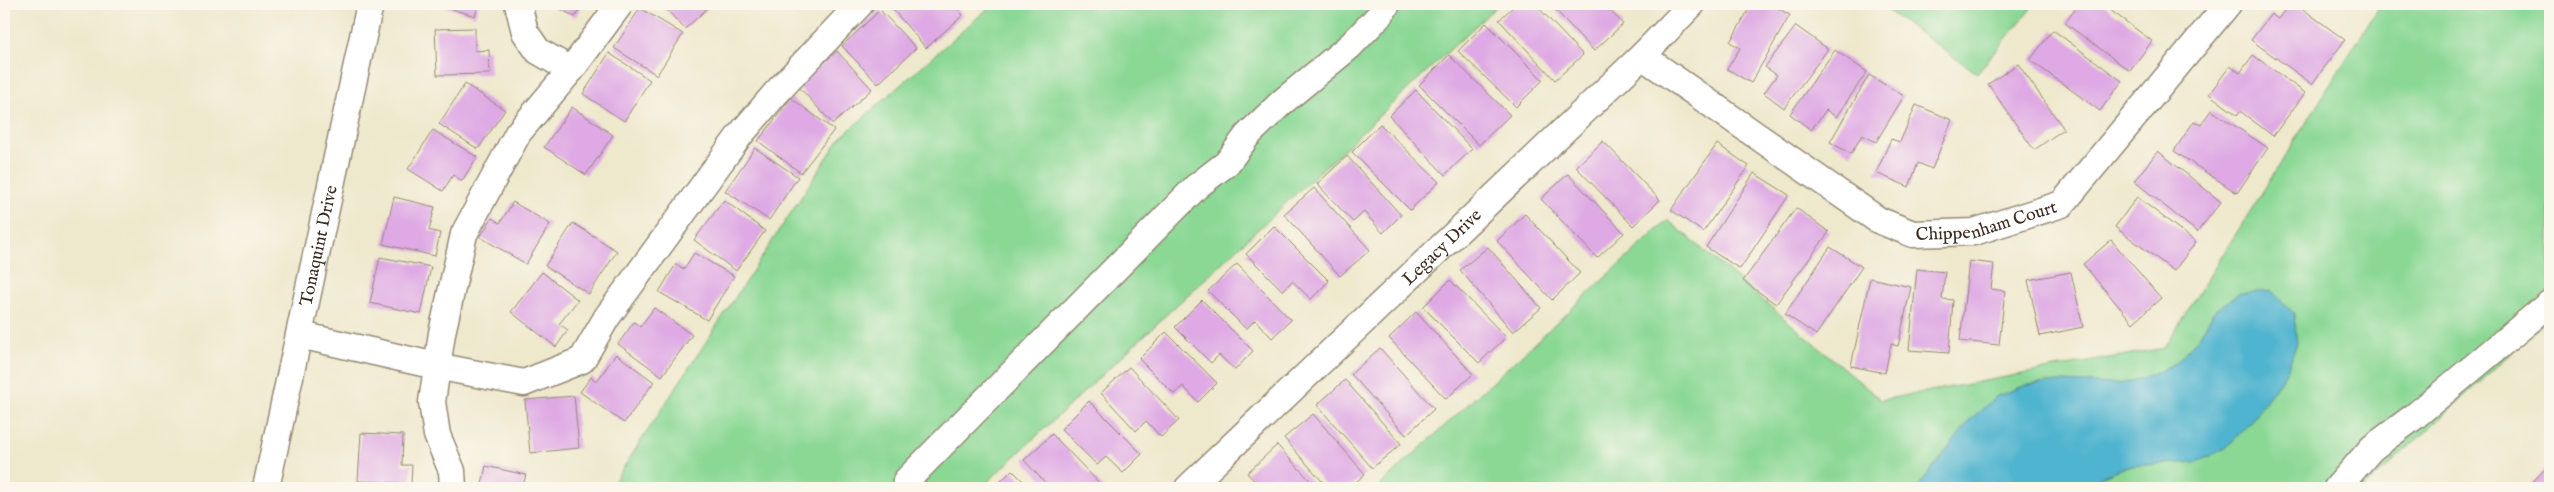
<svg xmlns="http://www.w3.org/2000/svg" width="2554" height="492" font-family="'IM FELL English',serif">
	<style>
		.green { fill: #8bd895; stroke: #63815a }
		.water { fill: #50b4cf; stroke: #466f76 }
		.building { fill: #dea9e4 }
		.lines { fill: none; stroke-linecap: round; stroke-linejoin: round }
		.minor-casing { stroke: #948975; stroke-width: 29 }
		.minor { stroke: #fff; stroke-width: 26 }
		.labels { text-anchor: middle; stroke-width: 4; stroke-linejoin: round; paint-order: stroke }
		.street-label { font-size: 18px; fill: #3b2a1e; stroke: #fbf7ec }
	</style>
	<rect width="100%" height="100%" fill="#fbf7ec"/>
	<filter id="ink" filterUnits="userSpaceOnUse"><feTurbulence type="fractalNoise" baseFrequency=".02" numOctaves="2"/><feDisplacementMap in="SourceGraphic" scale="10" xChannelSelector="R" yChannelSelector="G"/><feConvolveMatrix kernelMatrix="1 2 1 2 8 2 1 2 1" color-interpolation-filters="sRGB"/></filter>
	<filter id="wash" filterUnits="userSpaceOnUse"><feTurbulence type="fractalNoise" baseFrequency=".0096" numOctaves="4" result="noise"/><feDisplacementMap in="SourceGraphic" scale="20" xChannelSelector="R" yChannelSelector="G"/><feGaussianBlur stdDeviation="1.12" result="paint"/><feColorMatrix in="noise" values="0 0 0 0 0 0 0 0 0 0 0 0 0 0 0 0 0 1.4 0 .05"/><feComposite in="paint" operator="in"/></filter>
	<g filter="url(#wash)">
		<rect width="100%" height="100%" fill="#eee8cc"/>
		<!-- green -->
		<g class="green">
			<path d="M993,4h506l-518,484h-371l230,-350z"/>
			<path d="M1878,4h157l-58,69z"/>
			<path d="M2381,4h169v313l-186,171h-278l12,-10 30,-12 36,-2 84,-39 38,-52 -46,-80 -25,17 -16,27 -22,25 -27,14 -30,8 -61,-2 -32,3 -30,11 -25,22 -55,70h-540l291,-268 213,180 283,-52z"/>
		</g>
		<!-- water -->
		<path class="water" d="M2272,291l22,22 3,30 -11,30 -38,52 -22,23 -28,14 -70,4 -30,12 -12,10h-169l55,-70 25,-22 30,-11 32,-3 61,2 30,-8 27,-14 22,-25 16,-27 25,-17z"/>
		<g id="blocks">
			<!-- building -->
			<g class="building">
				<path d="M435,4h44l-4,12z"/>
				<path d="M551,4h32l-8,13z"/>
				<path d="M661,4h51l-27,25z"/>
				<path d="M888,4h65l10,11 -37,33z"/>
				<path d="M1516,4h19l48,51 -28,25 -56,-60z"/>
				<path d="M1550,4h54l19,20 -29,27z"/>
				<path d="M1752,4h18l20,11 -39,68 -24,-14 13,-21 -10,-6z"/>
				<path d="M2079,4h23l50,37 -22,30 -65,-48z"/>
				<path d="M2289,4h7l49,36 -33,44 -61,-44 20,-26 7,5z"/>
				<path d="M640,8l43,26 -26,41 -43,-27z"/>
				<path d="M880,10l36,38 -38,36 -36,-38z"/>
				<path d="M1486,23l57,57 -27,27 -58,-56z"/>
				<path d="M1796,26l32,23 -44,59 -20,-15 13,-18 -12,-8z"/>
				<path d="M475,28v23l14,-1 1,24 -53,1 -2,-46z"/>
				<path d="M2053,30l69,51 -22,30 -70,-51z"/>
				<path d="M1835,50l32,22 -31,45 -10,-7 -15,20 -21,-16z"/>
				<path d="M837,51l35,38 -39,35 -35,-38z"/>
				<path d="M609,53l41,27 -26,41 -41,-27z"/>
				<path d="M1449,55l61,60 -31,30 -60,-60z"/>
				<path d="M2253,55l52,38 -32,43 -33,-25 -3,4 -28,-21 21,-28 10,7z"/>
				<path d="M2018,64l46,65 -30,21 -46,-66z"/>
				<path d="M1869,75l35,21 -28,46 -14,-7 -11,19 -21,-12z"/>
				<path d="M465,84l40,26 -27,39 -39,-25z"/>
				<path d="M1416,90l56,59 -27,26 -56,-59z"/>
				<path d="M791,98l43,32 -33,43 -43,-32z"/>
				<path d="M1916,105l36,15 -20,49 -14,-6 -9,24 -33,-14 15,-34 9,3z"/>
				<path d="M572,107l41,28 -27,40 -42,-28z"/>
				<path d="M2211,110l57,38 -31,45 -63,-42 20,-30 7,4z"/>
				<path d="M1380,124l59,58 -29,28 -58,-58z"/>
				<path d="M433,130l44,27 -15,24 -9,-6 -10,16 -35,-22z"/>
				<path d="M1603,141l57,59 -27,26 -57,-59z"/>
				<path d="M1717,144l32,22 -46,66 -32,-22z"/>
				<path d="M755,148l43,29 -29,43 -44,-29z"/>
				<path d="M2158,151l63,51 -24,30 -63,-51z"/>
				<path d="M1347,156l54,59 -18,18 -19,-21 -11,10 -36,-38z"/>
				<path d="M1754,173l35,22 -49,74 -34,-22z"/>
				<path d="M1568,174l56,59 -27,25 -56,-59z"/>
				<path d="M1314,188l56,62 -30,26 -56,-62z"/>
				<path d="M394,197l41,10 -6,23 11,3 -5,23 -52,-12z"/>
				<path d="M2137,197l59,45 -22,29 -59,-44z"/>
				<path d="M724,200l41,31 -29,40 -42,-31z"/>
				<path d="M513,202l37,22 -24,40 -46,-27 12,-19 8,5z"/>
				<path d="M1796,208l33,24 -53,72 -33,-23z"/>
				<path d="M1525,214l55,59 -28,27 -55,-59z"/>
				<path d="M573,223l44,28 -28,43 -44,-28z"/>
				<path d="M1274,226l55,55 -18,18 -19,-18 -9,10 -37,-37z"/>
				<path d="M2111,240l50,58 -28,25 -50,-59z"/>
				<path d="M1488,247l53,61 -28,24 -53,-62z"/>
				<path d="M1830,247l32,20 -46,68 -31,-21z"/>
				<path d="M694,253l40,23 -27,44 -48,-28 17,-28 8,5z"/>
				<path d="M380,257l51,10 -10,47 -51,-11z"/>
				<path d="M1969,261l25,3 -3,25 14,2 -6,54 -39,-4z"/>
				<path d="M1237,264l54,56 -19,18 -17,-18 -9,9 -38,-38z"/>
				<path d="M1917,269l28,3 -3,27 11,1 -4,53 -40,-3z"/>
				<path d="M542,272l36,28 -19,24 9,6 -12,17 -45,-35z"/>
				<path d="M2071,272l12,55 -43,9 -12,-56z"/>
				<path d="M1870,278l41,9 -13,59 -7,-2 -6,29 -34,-7z"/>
				<path d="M1450,280l56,57 -27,26 -56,-56z"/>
				<path d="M1202,300l51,51 -18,19 -16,-15 -8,8 -36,-36z"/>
				<path d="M654,308l38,27 -30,41 -44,-32 16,-22 6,5z"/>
				<path d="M1416,312l57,62 -27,25 -57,-61z"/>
				<path d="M1166,332l51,51 -19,19 -15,-16 -9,8 -35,-35z"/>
				<path d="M1380,348l54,61 -28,26 -55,-61z"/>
				<path d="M616,354l38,28 -30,41 -44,-31 11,-15 6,4z"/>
				<path d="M1129,367l50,53 -18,17 -15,-16 -10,10 -35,-38z"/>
				<path d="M1345,380l56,64 -29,24 -55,-63z"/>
				<path d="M574,396l5,52 -49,5 -5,-53z"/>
				<path d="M1089,401l53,53 -19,19 -17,-16 -9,8 -36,-36z"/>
				<path d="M1313,414l52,60 -16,14h-21l-44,-50z"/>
				<path d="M361,433l42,2 -1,30h10l-1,19 -53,-3z"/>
				<path d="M1052,434l52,54h-54l-26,-28z"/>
				<path d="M1277,445l40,43h-56l-14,-15z"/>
				<path d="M2550,464v24h-23z"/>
				<path d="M486,466l40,9 -4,13h-41z"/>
				<path d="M1012,470l18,18h-36z"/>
			</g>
		</g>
	</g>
	<g filter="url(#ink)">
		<use href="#blocks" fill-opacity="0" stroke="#948975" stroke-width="1"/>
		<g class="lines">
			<!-- minor casing -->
			<g class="minor-casing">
				<g id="minor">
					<path d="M518,4l7,28 13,19 33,19"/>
					<path id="s1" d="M1642,56l236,164 35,14 61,-2 88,-28 166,-200"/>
					<path d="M300,335l136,31 88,17 58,-23 25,-43 133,-182 36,-42 84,-89"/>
					<path id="s2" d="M266,488l104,-484"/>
					<path d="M453,488l-1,-17 -15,-36 -5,-33 10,-69 22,-99 54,-101 53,-63 49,-66"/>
					<path d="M905,488l1,-7 291,-295 30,-23 20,-27 34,-33 69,-57 30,-31 7,-11"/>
					<path id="s3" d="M1188,488l454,-432 50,-52"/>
					<path d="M2337,488l35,-40 43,-32 135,-113"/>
				</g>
			</g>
			<!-- minor -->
			<use href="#minor" class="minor"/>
		</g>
	</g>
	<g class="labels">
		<!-- street labels -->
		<g class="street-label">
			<text dy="6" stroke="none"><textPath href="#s1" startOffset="400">Chippenham Court</textPath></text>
			<text dy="6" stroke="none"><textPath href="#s2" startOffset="248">Tonaquint Drive</textPath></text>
			<text dy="6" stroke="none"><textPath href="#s3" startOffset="350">Legacy Drive</textPath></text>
		</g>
	</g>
	<!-- margin -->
	<rect width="2554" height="492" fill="none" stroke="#fbf7ec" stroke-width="20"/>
</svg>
